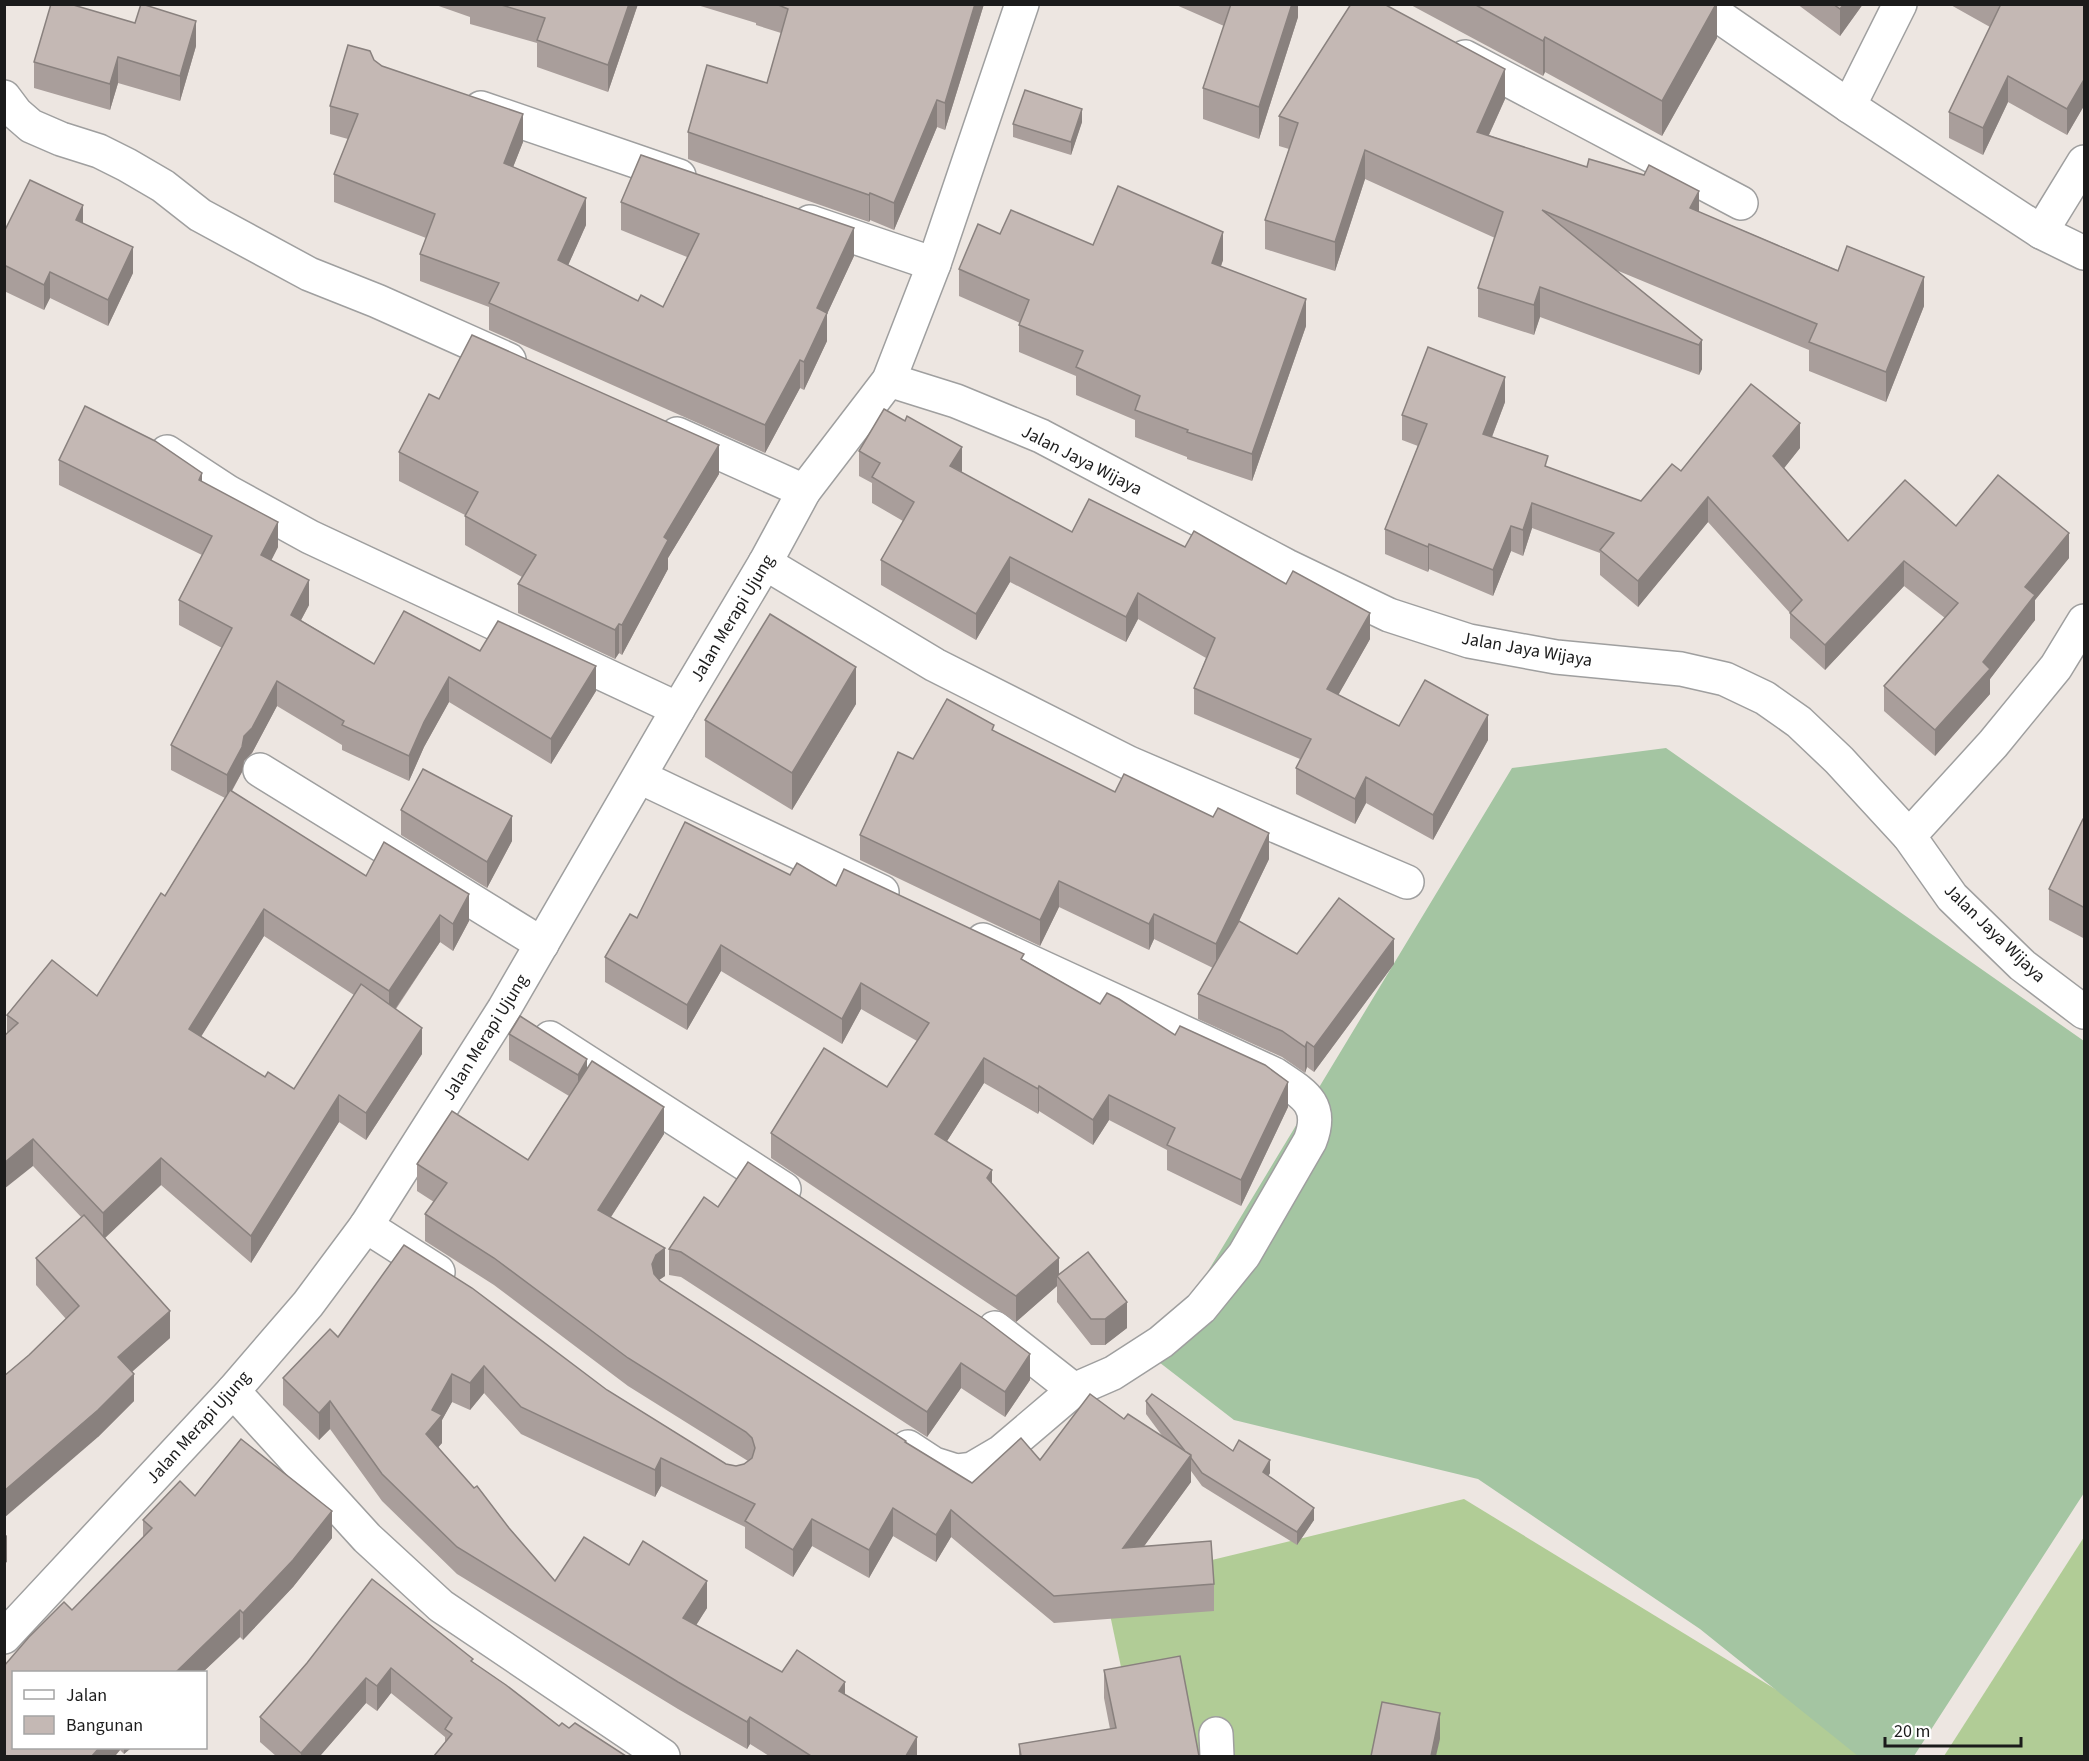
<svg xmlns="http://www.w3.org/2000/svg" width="2089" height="1761" font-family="'Source Sans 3',sans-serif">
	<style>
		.forest { fill: #b1cc96 }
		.cemetery { fill: #a4c5a2 }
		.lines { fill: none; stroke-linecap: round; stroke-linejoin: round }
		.minor-casing { stroke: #9f9f9f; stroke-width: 36 }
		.minor { stroke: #fff; stroke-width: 33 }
		.wall { fill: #a99e9b; fill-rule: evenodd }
		.shaded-wall { fill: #89817e }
		.building { fill: #c4b8b4; stroke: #89817e; stroke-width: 1.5 }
		.labels { text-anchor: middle; stroke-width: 5; stroke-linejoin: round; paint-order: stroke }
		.street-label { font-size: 18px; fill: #1b1b1b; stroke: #fff }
	</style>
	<rect width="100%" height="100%" fill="#ede6e1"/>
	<!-- forest -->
	<g class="forest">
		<path d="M1464,1499l421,257h-736l-11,-8 -34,-162z"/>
		<path d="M2084,1537v219h-140z"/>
	</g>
	<!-- cemetery -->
	<path class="cemetery" d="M1666,748l418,293v452l-170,263h-56l-158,-127 -222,-150 -244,-59 -79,-61 357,-591z"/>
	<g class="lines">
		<!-- minor casing -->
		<g class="minor-casing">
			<g id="minor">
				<path d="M1701,4l148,102 192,126 43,21"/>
				<path d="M1465,57l276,146"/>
				<path d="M4,97l12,16 15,13 30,13 38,12 28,14 36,21 37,29 109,59 68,27 132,59"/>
				<path d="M1849,106l51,-102"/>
				<path d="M481,108l198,68"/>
				<path d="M810,222l124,42"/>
				<path d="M2041,232l43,-70"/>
				<path d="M889,380l67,21 85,35 246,130 102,49 80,26 87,16 125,12 44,10 40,19 34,24 40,38 70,76 43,61 70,68 62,47"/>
				<path d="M677,434l127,57"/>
				<path d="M167,452l61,40 82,45 368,172"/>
				<path d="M765,563l170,102 194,98 278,119"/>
				<path d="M260,770l282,174"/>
				<path d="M640,777l242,115"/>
				<path d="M1909,836l84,-92 63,-77 28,-46"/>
				<path d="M550,1038l234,151"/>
				<path d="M366,1226l72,46"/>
				<path d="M995,1328l79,62"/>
				<path d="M233,1391l134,147 74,68 222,150"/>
				<path d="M908,1447l26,17 22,7 16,-2 29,-17 73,-62 39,-17 48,-31 40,-34 43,-53 66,-114c15,-38 -8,-48 -36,-67l-291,-134"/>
				<path d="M4,1637l229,-246 75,-87 58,-78 138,-217 174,-300 87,-146 39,-72 85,-111 45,-116 88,-260"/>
				<path d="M1216,1734l1,22"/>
			</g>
		</g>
		<!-- minor -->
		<use href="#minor" class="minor"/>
	</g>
	<!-- wall -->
	<g class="wall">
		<path d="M433,4h205l-30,88 -71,-25v-24l-67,-19v-7z"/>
		<path d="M694,4h290l-39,126 -8,-3 -43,103 -24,-10 -1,2 -181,-63v-27l79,-49 14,-50 -25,-8v-2z"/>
		<path d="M1174,4h124v13l-39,122 -56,-20v-31l21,-62z"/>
		<path d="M1409,4h308v34l-55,98 -117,-64 -2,4z"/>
		<path d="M1797,4h66l-23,32z"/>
		<path d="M1949,4h136v100l-18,31 -59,-33 -25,53 -34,-17v-26l41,-85z"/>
		<path d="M196,46l-16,55 -62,-18 -8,27 -76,-22v-26z"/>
		<path d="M374,60l8,6 141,76 -10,25 73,58 -18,40 70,36 25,6 24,-50 -66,-27v-28l233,54 -27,58v27l-23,49 -4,-2 -35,65 -276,-123v-23l-69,-26v-27l6,-16 -92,-36v-28l14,-35 -18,-5v-28z"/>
		<path d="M1505,99l-16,36 210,77 225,94 -38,96 -77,-31v-21l-193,-80 86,70v29l-3,6 -159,-58 -6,18 -56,-18v-29l17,-50 -130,-59 -30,92 -70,-22v-29l24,-71 -10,-3v-30z"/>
		<path d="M1082,122l-11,33 -58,-18v-13z"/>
		<path d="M83,223l50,50 -25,53 -58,-28 -6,12 -40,-19v-59z"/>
		<path d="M1093,245l130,15 -2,6 85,60 -54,155 -65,-22v-2l-52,-20v-17l-59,-25v-19l-57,-24v-27l1,-2 -61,-27v-27z"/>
		<path d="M439,399l280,75 -51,84v11l-46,86 -3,-2 -4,6 -97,-46v-29l4,-7 -57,-32v-30l-66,-34v-29z"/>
		<path d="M1505,402l-13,35 56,30 93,34 40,-30 119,-23 -16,20 64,73 108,-15 113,32 -34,42v20l-45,59v15l-55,62 -51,-45v-25l61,-68 -41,-32 -79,84 -35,-32v-25l-82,-91 -70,85 -38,-32v-22l-68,-25 -9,28 -12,-5 -18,45 -64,-27 -1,3 -43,-18v-25l33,-83 -16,-6v-25z"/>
		<path d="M859,451l213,81 113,15 185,92 -32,56 61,31 89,14 -55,100 -67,-37 -11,21 -59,-30v-26l4,-9 -106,-45v-26l12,-30 -68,-39 -12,23 -116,-60 -34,58 -95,-55v-25l22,-39 -31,-18v-20l-13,-7z"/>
		<path d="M59,460l143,22 76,65 -7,14 38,44 -8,15 73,44 106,-13 116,40 -45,73 -102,-62 -25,45 -15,34 -67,-31v-5l-65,-39 -25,47 -8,8 -2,11 -10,19 134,85 103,45 -16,30 -13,-9 -44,67 26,45 -56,86 -27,-18 -88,141 -90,-78 -57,53 66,100 -38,34 2,29 -36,36 -69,-82 37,-36 -30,-34v-27l46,-40 -49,-52 -26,-133v-18l90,-19 68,-100 60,-98 -54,-28v-25l51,-97 -43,-23v-25l23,-45 -143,-70zM264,936l90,59 -60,94 -29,-12 -64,-41z"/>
		<path d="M856,704l-64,106 -87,-53v-37z"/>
		<path d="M994,731l121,61 154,67 -30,62 58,33 97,10 -80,108 -7,-5 -2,6 -23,-16 -84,-38v-25l15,-26 -59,-29 -5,11 -90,-43 -19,39 -180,-86v-25l53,-76z"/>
		<path d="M401,810l111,31 -25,47 -86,-53z"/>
		<path d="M2085,819v120l-36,-19v-31z"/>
		<path d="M790,875l46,11 188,74 76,44 188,103 -47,99 -74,-36v-20l-58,-30 -16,25 -54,-34 -1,3 -54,-31 -37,58 45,42 67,92 68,53 -22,17h-14l-34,-43v-16l-41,36 -245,-164v-25l116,-46 30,-46 -56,-32 -19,35 -121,-73 -34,59 -82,-48v-25l32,-39z"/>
		<path d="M509,1034l78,34 77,66 -53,83 54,59 -6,4 1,1 246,162 66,40 68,-23 84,-41 39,18 -17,-23v-13l124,72 -2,3 46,44 -17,25 -95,-59 -11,-15v11l-47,64 70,38v27l-160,12 -103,-86 -15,25 -43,-26 -24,42 -57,-32 -19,31 -48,-29v-21l-84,-41 -6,11 -134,-63 -37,-41 -14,17 -18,-8 -10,18v23l-4,4 117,134 74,-16 78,43 -11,17 86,47 63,22 72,62h-148l-19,-12 -3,5 -69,-40 -221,-135 -75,-73 -52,-72 -11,11 -36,-35v-27l55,-41 269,53 119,74 10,2 8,-2 4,-3 -120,-75 -134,-101 -69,-44v-27l9,-12 -17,-11v-27l111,-4 41,-64 -60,-36z"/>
		<path d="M718,1207l312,173 -25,37 -44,-29 -34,49 -246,-160 -12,-2v-26z"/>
		<path d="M241,1439l91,72v27l-39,49 -50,53 -3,-3 -37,35h-189v76h117l-7,6 -4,-4 -5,6h-111v-90l25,-29 35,-35 8,8 71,-73v-17l37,-39 15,15z"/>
		<path d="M473,1662l86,64 10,2 57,28 -181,-12v-7l-54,-44 -14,18 -11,-8 -46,53h-44l-16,-14v-25l47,-54z"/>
		<path d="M1104,1670l95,86h-180v-12l91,-15 -6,-31z"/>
	</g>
	<!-- shaded-wall -->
	<g class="shaded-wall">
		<path d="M629,4h9l-30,88v-27z"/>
		<path d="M975,4h9l-39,126v-27z"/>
		<path d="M1292,4h6v13l-39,122v-32z"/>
		<path d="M1716,4h1v34l-55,98v-35z"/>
		<path d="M1844,4h19l-23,32v-27z"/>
		<path d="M196,21v25l-16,55v-25z"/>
		<path d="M1545,37v35l-2,4v-35z"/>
		<path d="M118,57v26l-8,27v-26z"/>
		<path d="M1505,69v30l-28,62v-29z"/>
		<path d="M2008,76v26l-25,53v-27z"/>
		<path d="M2085,78v26l-18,31v-26z"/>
		<path d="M937,100v27l-43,103v-27z"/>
		<path d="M1082,109v13l-11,33v-13z"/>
		<path d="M523,114v28l-19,48v-27z"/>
		<path d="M1365,150v29l-30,92v-29z"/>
		<path d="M1699,191v29l-9,-12z"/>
		<path d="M870,193v27l-1,2v-27z"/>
		<path d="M586,198v27l-28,63v-28z"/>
		<path d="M83,205v26l-7,-11z"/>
		<path d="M854,228v28l-27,58v27l-23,49v-28l13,-54z"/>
		<path d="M1223,232v28l-11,31v-28z"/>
		<path d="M133,247v26l-25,53v-26z"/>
		<path d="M50,272v26l-6,12v-25z"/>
		<path d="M1924,277v29l-38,96v-30z"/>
		<path d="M1540,287v30l-6,18v-30z"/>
		<path d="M1306,299v27l-54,155v-27z"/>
		<path d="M1702,340v29l-3,6v-30z"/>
		<path d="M800,360v28l-35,65v-28z"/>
		<path d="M1505,377v25l-22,58v-26z"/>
		<path d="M1800,423v25l-27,34v-26z"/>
		<path d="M719,445v29l-51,84v11l-46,86v-30l42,-88z"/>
		<path d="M962,447v25l-12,-6z"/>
		<path d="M202,473v25l-3,-18z"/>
		<path d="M1708,497v25l-70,85v-26z"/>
		<path d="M1532,503v25l-9,28v-26z"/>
		<path d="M278,522v25l-17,33v-25z"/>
		<path d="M1511,526v25l-18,45v-26z"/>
		<path d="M2069,533v25l-34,42v20l-45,59v15l-55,62v-26l48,-68 42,-75z"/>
		<path d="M1429,544v25l-1,3v-25z"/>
		<path d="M1010,557v25l-34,58v-26z"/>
		<path d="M1904,561v25l-79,84v-25z"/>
		<path d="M309,580v25l-18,34v-24z"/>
		<path d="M1138,593v26l-12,23v-25z"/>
		<path d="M1370,613v26l-43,76v-26z"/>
		<path d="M619,624v29l-4,6v-29z"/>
		<path d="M596,666v25l-45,73v-25z"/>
		<path d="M856,667v37l-64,106v-37z"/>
		<path d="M449,677v25l-25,45 -15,34v-25l15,-34z"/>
		<path d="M277,681v25l-25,47 -8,8 -2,11 -15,27v-24l17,-39z"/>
		<path d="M1488,715v25l-55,100v-25z"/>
		<path d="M1366,777v26l-11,21v-25z"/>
		<path d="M512,816v25l-25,47v-26z"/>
		<path d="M1269,833v26l-53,110v-25z"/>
		<path d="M1059,881v26l-19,39v-26z"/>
		<path d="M469,894v27l-16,30v-27z"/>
		<path d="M264,909v27l-75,120v-27z"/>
		<path d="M1154,914v25l-5,11v-26z"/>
		<path d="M440,915v27l-51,76v-27z"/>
		<path d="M1394,939v25l-80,108v-25z"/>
		<path d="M721,945v26l-34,59v-25z"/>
		<path d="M861,983v26l-19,35v-25z"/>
		<path d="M422,1028v26l-56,86v-27z"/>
		<path d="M1307,1042v25l-2,6v-26z"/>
		<path d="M984,1058v25l-49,77v-26z"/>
		<path d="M587,1059v26l-9,16v-26z"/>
		<path d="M1288,1082v25l-47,99v-26z"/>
		<path d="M1039,1086v25l-1,3v-25z"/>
		<path d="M339,1095v27l-88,141v-27z"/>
		<path d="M1109,1095v25l-16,25v-25z"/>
		<path d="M664,1107v27l-66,103v-27z"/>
		<path d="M33,1139v27l-29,23v-26z"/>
		<path d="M161,1158v27l-58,55v-27z"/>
		<path d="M992,1170v25l-5,-17z"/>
		<path d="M665,1248v28l-9,6 -4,-18 4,-9z"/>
		<path d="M1059,1258v21l-2,-3v10l-41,36v-26z"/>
		<path d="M1127,1302v26l-22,17v-26z"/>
		<path d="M170,1311v27l-52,46v-27z"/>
		<path d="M1030,1354v26l-25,37v-25z"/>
		<path d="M961,1363v25l-34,49v-25z"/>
		<path d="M484,1366v27l-14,17v-27z"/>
		<path d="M134,1374v27l-36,36 -94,81v-27z"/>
		<path d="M452,1374v28l-10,18v23l-16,18v-27l6,-24z"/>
		<path d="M330,1401v28l-11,11v-27z"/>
		<path d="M1191,1455v27l-68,93v-27z"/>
		<path d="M661,1458v28l-6,11v-27z"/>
		<path d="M1270,1460v13l-7,12v-13z"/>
		<path d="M893,1508v28l-24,42v-28z"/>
		<path d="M1314,1508v12l-17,25v-13z"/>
		<path d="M951,1510v27l-15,25v-27z"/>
		<path d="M332,1511v27l-39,49 -50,53v-27z"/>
		<path d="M812,1519v27l-19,31v-27z"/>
		<path d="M7,1535v27l-3,2v-27z"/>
		<path d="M707,1581v27l-24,38v-28z"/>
		<path d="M240,1610v27l-37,35h-27z"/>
		<path d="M391,1668v25l-14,18v-25z"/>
		<path d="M366,1678v25l-46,53h-19v-3z"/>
		<path d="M845,1682v27l-6,-18z"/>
		<path d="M1440,1713v26l-4,17h-5z"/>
		<path d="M750,1717v27l-3,5v-27z"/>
		<path d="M917,1737v19h-11z"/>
		<path d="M99,1748h21v2l-5,6h-23z"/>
		<path d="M124,1748h7l-7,6z"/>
	</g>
	<!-- building -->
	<g class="building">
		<path d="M51,4h19l65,19 6,-19h1l54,17 -16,55 -62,-19 -8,27 -76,-22z"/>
		<path d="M498,4h131l-21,61 -71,-25 8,-22z"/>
		<path d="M776,4h199l-30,99 -8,-3 -43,103 -24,-10 -1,2 -181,-63 19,-67 60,18 21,-74z"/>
		<path d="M1231,4h61l-33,103 -56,-19z"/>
		<path d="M1351,4h33l121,65 -28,63 110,35 2,-8 55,16 5,-10 50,26 -9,17 148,63 9,-25 77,31 -38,95 -77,-30 8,-18 -275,-114 160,130 -3,5 -159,-58 -6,18 -56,-17 25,-76 -138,-62 -30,92 -70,-22 33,-97 -19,-7z"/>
		<path d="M1474,4h242l-54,97 -117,-64 -2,4z"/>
		<path d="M1833,4h11l-4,5z"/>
		<path d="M1997,4h88v74l-18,31 -59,-33 -25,52 -34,-16 51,-106z"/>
		<path d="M348,45l22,6 4,9 8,6 141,48 -19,49 82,35 -28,62 80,41 3,-6 22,12 36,-73 -78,-32 20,-47 213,73 -37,80 10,5 -23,49 -4,-2 -35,65 -276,-122 10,-20 -79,-29 15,-40 -101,-40 24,-60 -28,-8z"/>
		<path d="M1025,90l57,19 -11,33 -58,-18z"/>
		<path d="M30,180l53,25 -7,15 57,27 -25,53 -58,-28 -6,13 -40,-20v-33z"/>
		<path d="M1118,186l105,46 -11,31 94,36 -54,155 -65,-22 1,-2 -53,-20 5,-14 -64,-29 7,-16 -64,-26 10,-25 -70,-31 19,-45 22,10 11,-24 82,35z"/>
		<path d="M472,335l247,110 -55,92 4,3 -46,85 -3,-1 -4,6 -97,-46 18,-29 -71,-39 13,-24 -79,-40 30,-58 10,5z"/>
		<path d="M1428,347l77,30 -22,57 65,22 -3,10 96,35 31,-37 9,7 70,-87 49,39 -27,33 75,85 57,-61 51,46 42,-51 71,58 -44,54 10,8 -52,67 7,7 -55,61 -51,-44 74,-83 -54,-42 -79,84 -35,-32 12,-13 -94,-103 -70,84 -38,-31 14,-17 -82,-30 -9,27 -12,-4 -18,44 -64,-26 -1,3 -43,-18 42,-105 -25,-9z"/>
		<path d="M85,406l70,35 47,32 -3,7 79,42 -17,33 48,25 -18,35 83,49 30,-53 76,40 18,-30 98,45 -45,73 -102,-62 -25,45 -15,34 -67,-31 2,-4 -67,-40 -25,47 -8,8 -2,11 -15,28 -56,-30 61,-117 -53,-28 33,-64 -153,-76z"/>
		<path d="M884,409l21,12 2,-5 55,31 -12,19 122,66 17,-33 96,48 9,-16 92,53 7,-13 77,42 -43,76 72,37 26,-46 63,35 -55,100 -67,-38 -11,22 -59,-31 15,-29 -117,-51 21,-50 -77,-45 -12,24 -116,-60 -34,57 -95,-54 33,-58 -42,-25 8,-14 -21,-12z"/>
		<path d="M770,614l86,53 -64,106 -87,-53z"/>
		<path d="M947,699l47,26 -2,5 123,62 9,-18 89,43 5,-9 51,25 -53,111 -62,-30 -5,10 -90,-43 -19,39 -180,-85 38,-83 15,7z"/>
		<path d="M423,769l89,47 -25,46 -86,-52z"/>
		<path d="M230,790l136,86 18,-34 85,52 -16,30 -13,-9 -51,76 -125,-82 -75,120 76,48 3,-5 26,17 67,-105 61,44 -56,85 -27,-18 -88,141 -90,-78 -58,55 -70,-74 -29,24v-127l14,-13 -11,-8 45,-55 45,36 64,-103 4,3z"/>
		<path d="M2083,819h2v89l-36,-19z"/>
		<path d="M685,822l105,53 7,-12 39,23 8,-17 180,85 -3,5 79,45 7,-11 12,6 56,36 5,-9 85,39 23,17 -47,98 -74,-35 8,-17 -66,-33 -16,25 -54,-34 -1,3 -54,-31 -49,76 57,36 -5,8 72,80 -43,38 -245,-163 53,-85 63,39 42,-64 -68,-40 -19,36 -121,-74 -34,60 -82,-48 25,-43 7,4z"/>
		<path d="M1339,898l55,41 -80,108 -7,-5 -2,5 -23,-16 -84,-37 41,-73 58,33z"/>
		<path d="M520,1016l67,43 -9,16 -69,-41z"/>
		<path d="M592,1061l72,46 -66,103 67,38 -9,7 -4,9 2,10 6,7 246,160 -1,1 67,41 49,-45 19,22 50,-66 34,25 4,-5 63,41 -68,93 88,-7 3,43 -160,12 -103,-86 -15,25 -43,-27 -24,42 -57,-31 -19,31 -48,-29 10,-17 -94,-46 -6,12 -134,-63 -37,-41 -14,17 -18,-9 -20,36 10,5 -16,19 48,54 3,-2 32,42 46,53 29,-44 45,28 14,-24 64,40 -24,37 99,54 15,-22 48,32 -6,9 78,46 -11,19h-95l-61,-39 -3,5 -69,-40 -221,-135 -75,-73 -52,-73 -11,12 -36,-35 47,-49 8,8 66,-92 68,43 135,102 119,74 10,2 8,-2 8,-6 3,-10 -3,-10 -6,-6 -118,-74 -134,-100 -69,-44 22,-31 -30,-19 35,-53 76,49z"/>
		<path d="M748,1162l236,157 46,35 -25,38 -44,-29 -34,49 -246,-160 -12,-3 35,-52 14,10z"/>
		<path d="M84,1215l86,96 -52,46 16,17 -36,36 -94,81v-115l25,-21 50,-49 -43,-48z"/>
		<path d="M1088,1252l39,50 -22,17h-14l-34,-43z"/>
		<path d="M1152,1394l81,57 6,-11 31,20 -7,12 51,36 -17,24 -95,-59 -11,-15v-3l-6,-4 -39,-50z"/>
		<path d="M241,1439l91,72 -39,49 -50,53 -3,-3 -64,62h-162v76h85l-7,8h-88v-90l25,-29 35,-35 8,8 80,-82 -9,-8 37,-39 15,15z"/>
		<path d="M372,1579l101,80 -2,2 35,24 53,41 3,-3 7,5 6,-5 51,33h-192l18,-22 -7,-5 7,-11 -61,-50 -14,18 -11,-8 -65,75 -41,-36 47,-54z"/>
		<path d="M1180,1656l19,100h-178l-2,-12 97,-16 -12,-58z"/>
		<path d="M1382,1702l58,11 -9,43h-60z"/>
	</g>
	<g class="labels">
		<!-- street labels -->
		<g class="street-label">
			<text transform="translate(1082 460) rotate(27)" y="6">Jalan Jaya Wijaya</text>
			<text transform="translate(732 618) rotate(-59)" y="6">Jalan Merapi Ujung</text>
			<text transform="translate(1527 649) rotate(10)" y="6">Jalan Jaya Wijaya</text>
			<text transform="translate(1995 933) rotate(44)" y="6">Jalan Jaya Wijaya</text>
			<text transform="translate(485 1037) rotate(-58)" y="6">Jalan Merapi Ujung</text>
			<text transform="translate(198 1427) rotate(-48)" y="6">Jalan Merapi Ujung</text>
		</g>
	</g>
	<!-- border -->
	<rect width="2089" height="1761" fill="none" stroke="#1b1b1b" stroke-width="12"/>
	<!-- legend -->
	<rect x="12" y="1671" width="195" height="78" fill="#ffffff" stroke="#a4a4a4" stroke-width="1.5"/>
	<rect x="24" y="1690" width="30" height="9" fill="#ffffff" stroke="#a4a4a4" stroke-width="1.5"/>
	<text x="66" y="1701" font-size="18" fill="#1b1b1b">Jalan</text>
	<rect x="24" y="1716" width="30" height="18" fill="#c4b8b4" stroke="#a4a4a4" stroke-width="1.5"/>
	<text x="66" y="1731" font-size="18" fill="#1b1b1b">Bangunan</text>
	<!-- scale -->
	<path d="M1885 1737v9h136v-9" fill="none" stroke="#1b1b1b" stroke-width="3"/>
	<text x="1894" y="1737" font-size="18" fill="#1b1b1b" stroke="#ffffff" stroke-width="4.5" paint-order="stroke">20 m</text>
</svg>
